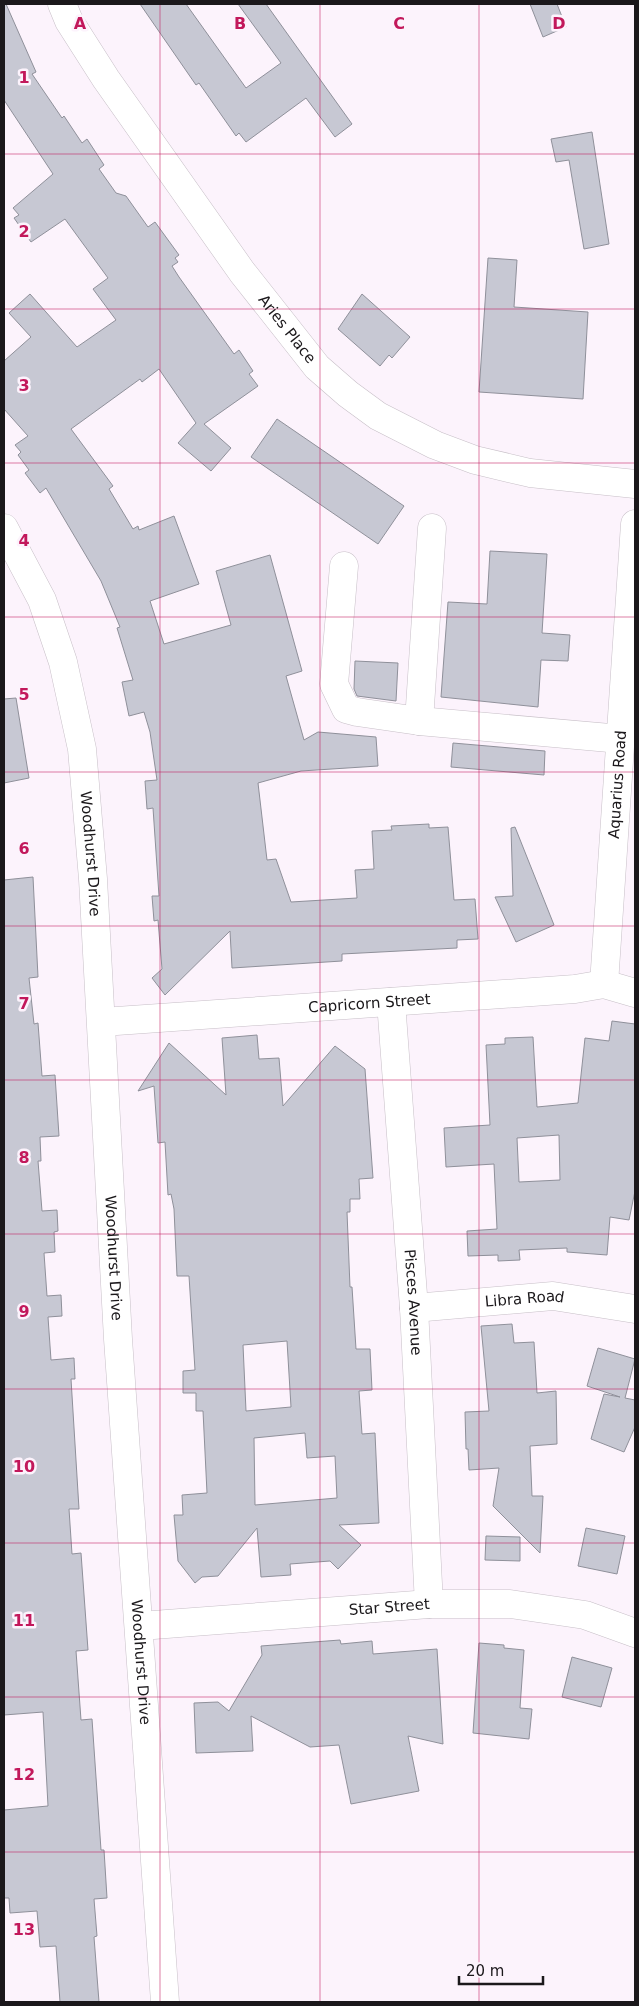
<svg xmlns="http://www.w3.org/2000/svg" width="639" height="2006" font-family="'DejaVu Sans',sans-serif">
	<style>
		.building { fill: #c7c8d3; stroke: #8f909a; fill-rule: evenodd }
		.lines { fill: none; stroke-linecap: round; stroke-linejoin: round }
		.street-casing { stroke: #c7bfc7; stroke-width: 29 }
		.street { stroke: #fff; stroke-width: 28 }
		.grid { fill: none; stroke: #c2185b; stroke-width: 1; stroke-opacity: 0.55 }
		.labels { text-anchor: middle; stroke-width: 5; stroke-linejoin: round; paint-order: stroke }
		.street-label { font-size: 15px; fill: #1b181b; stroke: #fcf3fc }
		.grid-label { font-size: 16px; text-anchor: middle; font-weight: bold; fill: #c2185b; stroke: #fcf3fc; stroke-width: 5; stroke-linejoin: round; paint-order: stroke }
	</style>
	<rect width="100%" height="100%" fill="#fcf3fc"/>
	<!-- building -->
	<g class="building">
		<path d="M4,4h2l30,68 -4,2 30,44 2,-2 18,27 5,-4 17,26 -5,4 17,24 10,3 22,31 7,-5 24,33 -4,3 3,4 -6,4 7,11 55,77 5,-4 14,21 -4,3 9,12 -54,38 27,24 -20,23 -33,-28 18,-20 -37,-54 -17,13 -2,-3 -69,50 42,57 -4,3 24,40 5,-3 1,4 35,-14 25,68 -49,17 14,43 67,-19 -15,-54 54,-16 32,116 -16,5 18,64 14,-8 58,5 2,29 -77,5 -43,12 9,77 9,-1 15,43 66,-4 -2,-28 19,-1 -2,-38 20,-1 -1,-4 38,-2v4l19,-1 6,73 21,-1 3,40 -21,1v8l-115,6v7l-110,7 -2,-37 -65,64 -13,-17 10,-9 -4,-49 -4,1 -2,-25h7l-6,-88 -6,1 -2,-28 12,-1 -7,-48 -6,-20 -15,4 -7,-34 11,-2 -16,-52 3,-1 -19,-46 -55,-93 -6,5 -15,-20 4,-3 -11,-15 3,-3 -6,-7 13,-9 -24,-27v-48l27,-24 -22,-24 21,-19 47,53 39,-27 -23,-31 15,-11 -43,-59 -34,23 -17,-24 5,-3 -6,-7 40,-34 -49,-74z"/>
		<path d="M140,4h46l60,84 35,-25 -43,-59h28l86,120 -17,13 -29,-39 -60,44 -7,-9 -3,3 -37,-53 -3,2z"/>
		<path d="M530,4h27l9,23 -23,10z"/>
		<path d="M592,132l17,112 -25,5 -15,-89 -13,2 -5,-23z"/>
		<path d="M488,258l29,2 -3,47 74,5 -5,87 -104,-7z"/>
		<path d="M362,294l48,43 -18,21 -3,-3 -9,11 -42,-37z"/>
		<path d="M277,419l127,87 -26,38 -127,-87z"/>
		<path d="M490,551l57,3 -5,79 28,2 -2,26 -27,-1 -3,47 -97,-10 7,-95 39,2z"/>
		<path d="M355,661l43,2 -2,38 -39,-5 -3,-7z"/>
		<path d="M16,698l13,80 -25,5v-84z"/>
		<path d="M453,743l92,8 -1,24 -93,-8z"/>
		<path d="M515,827l39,98 -38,17 -21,-45 18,-1 -2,-68z"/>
		<path d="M33,877l5,100 -9,1 5,46 4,-1 4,53 13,-1 4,61 -19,1 1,24h-3l4,50 15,-1 1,21 -4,1 1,20 -11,1 3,43 14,-1 1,21 -14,1 3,43 23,-2 1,21h-4l8,130h-10l3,45 9,-1 7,97 -12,1 5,69 11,-1 9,131h3l3,48 -13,1 3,37 -3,1 5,65h-39l-4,-56 -16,1 -3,-36 -27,2 -1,-15h-5v-88l44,-4 -5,-94 -39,3v-835z"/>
		<path d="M612,1021l23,3v167l-6,29 -19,-3 -3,38 -40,-3v-4l-48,2 1,10 -22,1v-6l-30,1 -1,-25 30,-2 -3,-65 -48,3 -2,-39 46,-3 -4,-80 19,-1v-6l28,-1 4,70 41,-4 7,-65 24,3zM559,1135l1,45 -41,2 -2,-44z"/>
		<path d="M257,1035l2,24 20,-1 4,48 52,-60 30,23 8,109 -14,1 1,20h-10v13h-3l3,75h2l4,62h14l2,41 -13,1 3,43 13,-1 4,90 -40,2 22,20 -23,24 -8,-8 -40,3 1,11 -30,2 -4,-49 -39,48 -16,1 -7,6 -17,-22 -4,-46h9l-1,-20 25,-2 -4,-82h-7v-18h-13v-22l12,-1 -6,-94h-12l-3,-67 -3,-15 -3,1 -3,-53 -7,1 -4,-57 -16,5 31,-48 57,52 -4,-57zM287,1341l4,66 -45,4 -3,-66zM305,1433l2,25 28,-2 2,42 -82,7 -1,-67z"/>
		<path d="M512,1324l2,19 20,-1 3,51 19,-2 1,53 -27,2 2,50h11l-3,57 -47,-47 6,-38 -30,2 -1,-21h-2l-1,-37 24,-1 -8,-85z"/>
		<path d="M598,1348l37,11 -10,39 10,2v27l-11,25 -33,-13 13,-45 16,3 -33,-11z"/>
		<path d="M586,1528l39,8 -8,38 -39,-8z"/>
		<path d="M486,1536l34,1v24l-35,-1z"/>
		<path d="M340,1640l1,4 31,-3 1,13 64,-5 6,95 -35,-8 11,55 -68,13 -12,-59 -29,2 -59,-31 2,35 -57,2 -2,-50 24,-1 11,9 33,-56 -1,-9z"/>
		<path d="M479,1643l25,2v3l20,2 -4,58 12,1 -3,30 -56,-6z"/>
		<path d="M572,1657l40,11 -11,39 -39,-10z"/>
	</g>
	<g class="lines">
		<!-- street casing -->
		<g class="street-casing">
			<g id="street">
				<path id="s1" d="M62,4l7,17 37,58 136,193 75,95 31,27 30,22 57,29 40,15 55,13 105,11"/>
				<path id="s2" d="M4,528l38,72 21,62 19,87 11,130 25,460 47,663"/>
				<path d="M344,566l-10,118 12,25 11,3 62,9 202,18"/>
				<path d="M419,721l13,-193"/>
				<path id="s3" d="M604,984l31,-460"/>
				<path id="s4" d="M391,1002l23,306 15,296"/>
				<path id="s5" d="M102,1022l473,-33 29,-5 31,9"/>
				<path id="s6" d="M414,1308l139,-12 82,13"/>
				<path id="s7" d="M140,1626l289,-22h81l75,11 50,18"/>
			</g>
		</g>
		<!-- street -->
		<use href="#street" class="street"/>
	</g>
	<!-- grid -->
	<path class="grid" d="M160,4v1998M320,4v1998M479,4v1998M4,154h631M4,309h631M4,463h631M4,617h631M4,772h631M4,926h631M4,1080h631M4,1234h631M4,1389h631M4,1543h631M4,1697h631M4,1852h631"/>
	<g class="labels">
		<!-- street labels -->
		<g class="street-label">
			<text dy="5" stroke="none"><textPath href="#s1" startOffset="396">Aries Place</textPath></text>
			<text dy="5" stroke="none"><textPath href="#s3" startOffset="200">Aquarius Road</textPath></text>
			<text dy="5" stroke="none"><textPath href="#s2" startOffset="341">Woodhurst Drive</textPath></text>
			<text dy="5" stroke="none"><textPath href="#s5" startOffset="268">Capricorn Street</textPath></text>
			<text dy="5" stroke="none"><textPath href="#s2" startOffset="746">Woodhurst Drive</textPath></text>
			<text dy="5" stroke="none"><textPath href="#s6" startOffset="111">Libra Road</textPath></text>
			<text dy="5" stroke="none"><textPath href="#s4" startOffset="301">Pisces Avenue</textPath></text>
			<text dy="5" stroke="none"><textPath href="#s7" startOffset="250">Star Street</textPath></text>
			<text dy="5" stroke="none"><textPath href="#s2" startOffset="1151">Woodhurst Drive</textPath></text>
		</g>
	</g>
	<g class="grid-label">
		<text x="80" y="29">A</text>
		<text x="240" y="29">B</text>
		<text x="399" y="29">C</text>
		<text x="559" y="29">D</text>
		<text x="24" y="83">1</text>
		<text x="24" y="237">2</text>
		<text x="24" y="391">3</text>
		<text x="24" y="546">4</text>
		<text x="24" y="700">5</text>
		<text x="24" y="854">6</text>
		<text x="24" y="1009">7</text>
		<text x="24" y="1163">8</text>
		<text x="24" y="1317">9</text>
		<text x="24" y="1472">10</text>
		<text x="24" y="1626">11</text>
		<text x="24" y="1780">12</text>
		<text x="24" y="1935">13</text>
	</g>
	<!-- border -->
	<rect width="639" height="2006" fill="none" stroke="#1b181b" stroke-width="10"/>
	<!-- scale -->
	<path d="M459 1976v8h84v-8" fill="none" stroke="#1b181b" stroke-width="2.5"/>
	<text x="466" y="1976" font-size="15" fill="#1b181b" stroke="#fcf3fc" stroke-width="4" paint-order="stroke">20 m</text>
</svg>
